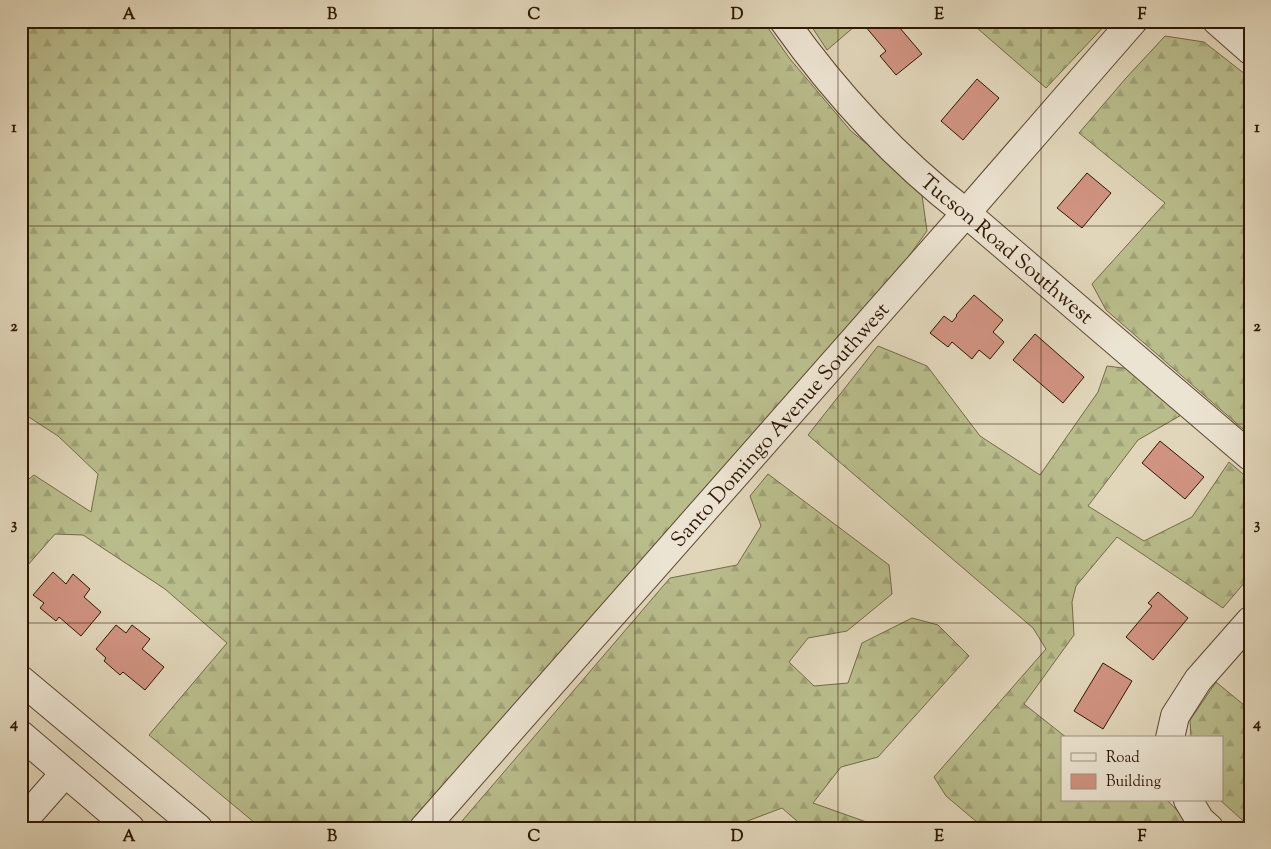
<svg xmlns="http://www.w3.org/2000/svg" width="1271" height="849" font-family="'Sorts Mill Goudy',serif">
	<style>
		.green { fill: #b9bc8b; stroke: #746a46 }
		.forest { fill: url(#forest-firs); stroke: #746a46 }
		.building { fill: #d09381; stroke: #2f1802 }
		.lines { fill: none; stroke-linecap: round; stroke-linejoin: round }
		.minor-casing { stroke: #5c4830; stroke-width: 30 }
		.minor { stroke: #ece4d2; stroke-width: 28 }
		.grid { fill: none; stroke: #2f1802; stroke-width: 1; stroke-opacity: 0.55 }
		.labels { text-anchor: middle; stroke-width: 4; stroke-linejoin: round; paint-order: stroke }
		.street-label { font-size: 21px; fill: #2f1802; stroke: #ece4d2 }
		.neatline { fill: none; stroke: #2f1802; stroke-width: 2 }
		.grid-label { font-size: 16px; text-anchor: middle; font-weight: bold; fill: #2f1802 }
	</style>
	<defs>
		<pattern id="forest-firs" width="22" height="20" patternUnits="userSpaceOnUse" patternTransform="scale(1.25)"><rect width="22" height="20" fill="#b9bc8b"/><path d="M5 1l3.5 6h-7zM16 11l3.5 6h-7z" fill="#9fa176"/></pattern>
	</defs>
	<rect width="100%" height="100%" fill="#e1d6ba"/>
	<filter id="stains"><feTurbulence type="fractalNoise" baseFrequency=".004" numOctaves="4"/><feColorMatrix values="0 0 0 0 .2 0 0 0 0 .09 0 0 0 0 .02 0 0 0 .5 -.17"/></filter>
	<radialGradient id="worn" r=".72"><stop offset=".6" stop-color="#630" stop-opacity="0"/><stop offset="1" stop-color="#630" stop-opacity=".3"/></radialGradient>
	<!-- green -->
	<path class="green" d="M808,21h53l-34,29z"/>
	<!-- forest -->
	<g class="forest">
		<path d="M21,21h742l27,38 61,72 70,57 6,43 -31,43 -487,554h-148l-112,-93 78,-92 -62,-54 -82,-54 -28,-1 -34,39v-88l13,-10 57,37 7,-38 -40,-38 -37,-24z"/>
		<path d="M969,21h140l-63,67z"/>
		<path d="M1165,36l39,6 46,36v357l-144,-125 -14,-26 73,-81 -86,-70 47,-55z"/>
		<path d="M878,346l49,20 53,70 60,39 58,-83 9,-26 24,3 52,45 -45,26 -50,66 56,35 48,-24 37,-55 21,18v96l-27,32 -106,-71 -41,49 -4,16 2,33 -50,69 43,34h-5v62h105l27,28h-210l-38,-32 -12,-19 112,-128 -13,-21 -225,-193z"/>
		<path d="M768,474l121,91 3,29 -45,37 -39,7 -19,24 25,24 34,-3 14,-40 50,-25 26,7 31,31 -91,101 -37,10 -28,36 59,21 1,4h-68l-23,-20 -53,20 -75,-6 -27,6h-171l214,-250 67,-13 24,-39 -11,-30z"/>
		<path d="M1216,682l34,28v117l-30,-27h2v-62h-31l-1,-18z"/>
	</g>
	<!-- building -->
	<g class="building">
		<path d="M870,21h24l28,33 -26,21 -16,-19 6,-5 -21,-25z"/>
		<path d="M977,79l22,19 -36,42 -22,-19z"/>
		<path d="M1087,173l24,20 -29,35 -25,-20z"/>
		<path d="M974,295l29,25 -10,12 11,10 -14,17 -11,-9 -7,9 -20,-17 -4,5 -18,-14 14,-17 8,6 5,-6 -1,-1z"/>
		<path d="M1035,334l49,43 -21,26 -50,-43z"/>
		<path d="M1160,441l44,36 -19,22 -43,-36z"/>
		<path d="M53,572l13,12 7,-10 17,15 -6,8 17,15 -20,24 -22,-19 -3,4 -16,-13 4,-5 -11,-8z"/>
		<path d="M1158,592l30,26 -35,42 -27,-23 26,-31 -4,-3z"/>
		<path d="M116,625l10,8 6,-8 18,14 -8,10 22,18 -19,23 -22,-18 -3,3 -16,-14 2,-3 -10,-9z"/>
		<path d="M1103,663l29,18 -29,48 -29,-18z"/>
	</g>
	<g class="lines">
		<!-- minor casing -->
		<g class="minor-casing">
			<g id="minor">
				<path id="s1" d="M784,21c51,72 112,138 182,192l284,243"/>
				<path d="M1217,21l33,29"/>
				<path d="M21,680l177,148"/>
				<path d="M21,735l109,93"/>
				<path d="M1170,738l5,-22 23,-36 52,-59"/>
				<path d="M1188,800l12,20 9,8"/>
				<path d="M21,823l44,-50"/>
				<path id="s2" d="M424,828l542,-615 167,-192"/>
			</g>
		</g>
		<!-- minor -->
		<use href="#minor" class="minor"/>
	</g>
	<!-- grid -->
	<path class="grid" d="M230,21v807M433,21v807M635,21v807M838,21v807M1041,21v807M21,226h1229M21,424h1229M21,623h1229"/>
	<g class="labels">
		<!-- street labels -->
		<g class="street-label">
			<text dy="7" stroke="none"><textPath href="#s1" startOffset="320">Tucson Road Southwest</textPath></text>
			<text dy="7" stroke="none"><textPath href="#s2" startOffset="538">Santo Domingo Avenue Southwest</textPath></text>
		</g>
	</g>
	<!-- margin -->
	<rect width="1271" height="849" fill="none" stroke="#e1d6ba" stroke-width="55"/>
	<!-- legend -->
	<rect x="1061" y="736" width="162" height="65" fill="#ece4d2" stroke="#a0927f"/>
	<rect x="1071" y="753" width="25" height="8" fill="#ece4d2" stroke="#a0927f"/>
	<text x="1106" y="762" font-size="15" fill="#2f1802">Road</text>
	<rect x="1071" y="774" width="25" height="15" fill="#d09381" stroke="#a0927f"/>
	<text x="1106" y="786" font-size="15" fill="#2f1802">Building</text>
	<rect x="28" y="28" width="1216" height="794" class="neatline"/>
	<g class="grid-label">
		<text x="129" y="19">A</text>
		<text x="332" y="19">B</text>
		<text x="534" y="19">C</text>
		<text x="737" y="19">D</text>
		<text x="939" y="19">E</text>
		<text x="1142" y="19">F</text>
		<text x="14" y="132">1</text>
		<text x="1257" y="132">1</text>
		<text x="14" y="331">2</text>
		<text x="1257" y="331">2</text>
		<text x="14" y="529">3</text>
		<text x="1257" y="529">3</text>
		<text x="14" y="728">4</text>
		<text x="1257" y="728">4</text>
		<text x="129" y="841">A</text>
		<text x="332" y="841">B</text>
		<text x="534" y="841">C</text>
		<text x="737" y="841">D</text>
		<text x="939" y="841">E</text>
		<text x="1142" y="841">F</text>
	</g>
	<rect width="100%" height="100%" filter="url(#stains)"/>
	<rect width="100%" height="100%" fill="url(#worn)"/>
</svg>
